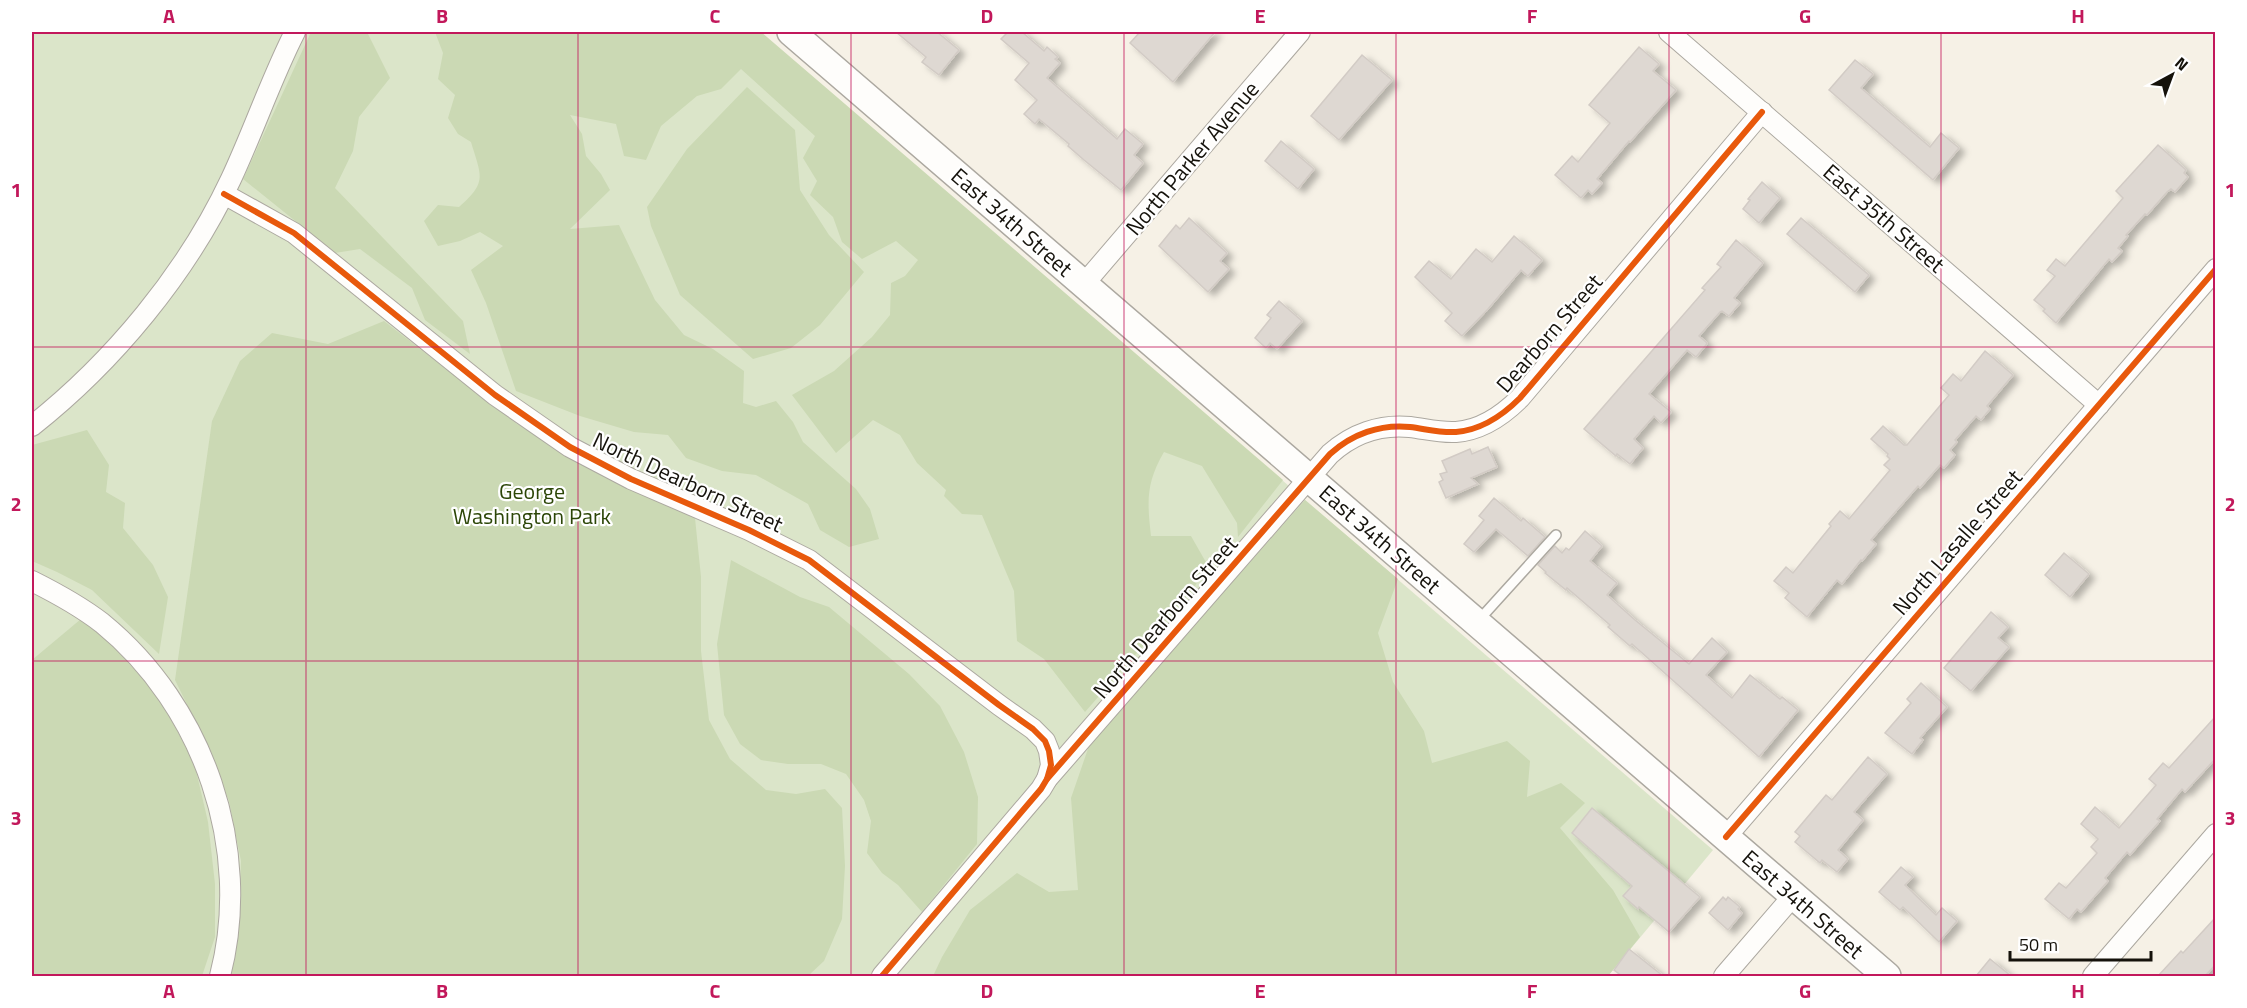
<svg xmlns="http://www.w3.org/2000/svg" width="2247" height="1008" font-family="'Titillium Web',sans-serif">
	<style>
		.green { fill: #dbe5c9 }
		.forest { fill: #cbd9b4 }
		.building { fill: #ded8d2; stroke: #d2cbc5; stroke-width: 1.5; filter: url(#shadow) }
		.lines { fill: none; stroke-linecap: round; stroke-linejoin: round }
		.lane-casing { stroke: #aca8a0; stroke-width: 12 }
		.street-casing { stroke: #aca8a0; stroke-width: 22 }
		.secondary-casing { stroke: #aca8a0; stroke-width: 30 }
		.lane { stroke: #fefdfb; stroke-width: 9 }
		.street { stroke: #fefdfb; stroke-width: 20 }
		.secondary { stroke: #fefdfb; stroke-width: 27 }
		.cycleway-casing { stroke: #fff; stroke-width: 10 }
		.cycleway { stroke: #e8590c; stroke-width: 6 }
		.grid { fill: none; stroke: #c2185b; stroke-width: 1.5; stroke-opacity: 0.55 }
		.labels { text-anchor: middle; stroke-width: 4.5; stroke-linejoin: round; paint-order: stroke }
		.street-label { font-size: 22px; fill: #15120b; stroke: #fff }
		.park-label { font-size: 22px; fill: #2c4607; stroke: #fff }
		.neatline { fill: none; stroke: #c2185b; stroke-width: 2 }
		.grid-label { font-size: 20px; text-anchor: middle; font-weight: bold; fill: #c2185b }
	</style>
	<defs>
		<filter id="shadow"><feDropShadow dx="6" dy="4" stdDeviation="3" flood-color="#0004"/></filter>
	</defs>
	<rect width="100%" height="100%" fill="#f6f1e6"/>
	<!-- green -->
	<path class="green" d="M32,32h728l953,818 -105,126h-1576z"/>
	<!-- forest -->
	<g class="forest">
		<path d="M311,32h56l23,46 -31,39 -6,34 -18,37 128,133 7,33 -45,-34 -13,-32 -52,-39 -25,4 -92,-74z"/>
		<path d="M435,32h326l522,448 -45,57 -1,-14 -35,-57 -38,-14c-18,31 -17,49 -13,84h40l16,28 -13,24 -109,124 -41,-53 -27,-18 -3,-50 -32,-76 -20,-1 -18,-18 2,-6 -29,-27 -17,-28 -27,-15 -37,33 -44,-58 42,-24 38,-34 18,-22 1,-32 14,-7 13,-16 -22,-19 -34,18 -20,-17 -9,-25 -23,-22 7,-14 -14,-23 12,-22 -74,-67 -20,20 -24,7 -36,30 -15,34 -22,-4 -8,-32 -46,-9 12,19 4,22 15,18 9,16 -40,39 49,-4 36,75 29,35 29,14 31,22 -1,32 13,4 20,-6 17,21 10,20 53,47 14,20 9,30 -30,8 -29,-17 -12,-26 -52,-29 -34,-4 -36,-13 -18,-23 -34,-3 -54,-16 -64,-25 -30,-88 -15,-33 32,-24 -23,-14 -20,9 -22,5 -14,-25 14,-16 21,2c29,-25 22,-31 12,-65l-13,-8 -10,-16 7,-23 -17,-16 5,-26z"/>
		<path d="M747,87l48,43 5,60 29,45 35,37 -44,53 -29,23 -38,11 -73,-64 -29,-69 -4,-19 40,-58z"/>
		<path d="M384,321l133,103 178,94 6,59v74l8,69 21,39 36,31 30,4 29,-5 17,19 3,58 -3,53 -18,42 -16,15h-577l8,-50 2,-65 -12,-60 -25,-62 -29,-59 37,-259 28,-60 32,-28 56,11z"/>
		<path d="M87,430l22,35 -3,27 19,11 -2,25 30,37 15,32 -9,57 -67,-64 -35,-18 -25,-11v-116z"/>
		<path d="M1305,500l93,79 -20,54 15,49 31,49 8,32 75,-22 23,20 -3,36 34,-14 24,20 -25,25 53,62 27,47 -32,39h-675l9,-19 28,-47 47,-37 32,19 29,-2 -7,-92 19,-55z"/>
		<path d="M731,560l69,37 29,10 80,67 31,32 24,46 14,45 -1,47 -55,68 -24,-27 -16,-12 -15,-20 4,-32 -7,-21 -18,-26 -25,-10h-33l-27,-4 -21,-16 -16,-29 -7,-71z"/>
		<path d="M81,619l33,28 45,50 35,65 14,60 7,62v53l-13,39h-170v-316z"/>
	</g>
	<!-- building -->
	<g class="building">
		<path d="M896,32h41l22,18 -20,25 -17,-13 4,-5z"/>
		<path d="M1008,32h14l22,19 3,-4 11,10 -3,2 5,4 -13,15 70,61 8,-10 18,15 -9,11 9,8 -22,27 -37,-30 -16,-14 1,-2 -30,-25 -4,5 -11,-10 13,-14 -22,-20 14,-17 -28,-24z"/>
		<path d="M1140,32h75l-42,50 -43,-39z"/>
		<path d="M1639,47l20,17 -6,7 23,19 -46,52 -1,-1 -32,38 5,4 -10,11 -4,-4 -7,8 -26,-23 17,-19 6,6 32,-39 -21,-18z"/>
		<path d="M1362,55l30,25 -53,60 -28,-24z"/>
		<path d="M1855,60l18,14 -12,14 69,59 11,-14 18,15 -26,32 -104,-90z"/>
		<path d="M1281,141l33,28 -16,20 -33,-28z"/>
		<path d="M2158,145l28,25 -2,3 4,4 -13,15 -4,-3 -4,3 -20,23 -2,-1 -19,21 2,1 -10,12 4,3 -10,11 -3,-3 -53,64 -13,-12 2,-2 -11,-9 21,-24 -8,-6 9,-11 9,7 58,-68 -7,-7z"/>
		<path d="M1762,182l18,16 -21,25 -16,-14 7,-9 -2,-1z"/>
		<path d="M1189,218l38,35 -7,8 9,8 -21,23 -49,-46 17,-21 4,4z"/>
		<path d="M1801,218l68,57 -14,17 -68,-58z"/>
		<path d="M1514,236l28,24 -14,16 -7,-6 -33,39 -26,27 -17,-15 7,-8 -37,-36 14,-16 22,18 25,-30 16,13z"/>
		<path d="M1736,240l27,23 -29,35 6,5 -11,13 -7,-5 -2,1 -21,24 8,7 -1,2 -10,12 -9,-7 -38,44 22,18 -10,11 -7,-7 -20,23 9,9 -13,16 -13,-10 -1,2 -32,-27 121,-139 -3,-2 19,-21 -4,-3z"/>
		<path d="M1279,301l23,20 -25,28 -7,-6 -4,5 -11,-10 16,-20 -4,-3z"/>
		<path d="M1985,351l28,24 -26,31 3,3 -9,11 -5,-4 -21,24 2,2 -7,8 5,5 -11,13 -4,-3 -20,23 -2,-2 -47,54 5,4 -14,17 -1,-1 -19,24 -5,-4 -30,37 -22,-19 4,-5 -15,-12 12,-14 7,6 38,-47 -2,-2 11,-13 9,8 41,-49 -6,-5 6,-6 -3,-3 1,-2 -17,-15 12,-13 21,19h3l42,-50 -8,-7 12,-14 8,7z"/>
		<path d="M1488,447l9,20 -26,11 7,6 -32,14 -7,-16 4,-2 -3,-6 7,-2 -5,-11 28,-12 2,5z"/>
		<path d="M1494,498l27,23 2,-3 22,19 -17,19 -32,-27 -22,23 -10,-8 20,-24 -5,-4z"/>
		<path d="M1585,531l17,15 -12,15 27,22 -10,12 28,25 54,44 23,-26 15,14 -21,23 26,23 18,-23 30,24 2,-2 16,13 -39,47 -127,-113 -2,2 -22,-19 2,-2 -43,-37 -1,2 -21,-17 1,-1 -8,-7 17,-19 7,7 4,-5 3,2z"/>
		<path d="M2064,553l25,21 -19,23 -25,-22z"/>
		<path d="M1991,612l17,15 -10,11 11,9 -38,44 -27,-23z"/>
		<path d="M1921,683l26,24 -27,31 3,2 -11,14 -27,-21 26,-30 -4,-4z"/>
		<path d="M2216,716v42l-31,34 -3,-3 -25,30 3,2 -30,34 -3,-3 -22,26 3,3 -27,31 -4,-3 -8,10 -24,-20 14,-16 7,5 31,-35 -6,-6 7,-8 -17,-15 14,-17 24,21 37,-43 -7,-6 14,-16 6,5z"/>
		<path d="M1868,757l19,17 -33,38 9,8 -25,30 10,9 -11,13 -15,-12 -2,3 -25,-21 5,-6 -5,-4 31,-37 6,5z"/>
		<path d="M1592,808l108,89 -31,35 -30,-25 -1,2 -15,-13 9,-10 -60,-53z"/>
		<path d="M1901,867l12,10 -8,8 31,30 6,-7 15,13 -18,21 -36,-35 -3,3 -21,-18z"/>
		<path d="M1723,897l3,3 2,-3 12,10 -2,2 4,4 -14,17 -19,-17z"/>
		<path d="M2216,917v47l-11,12h-47l23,-25 2,2z"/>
		<path d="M1629,949l34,27h-41l-8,-6z"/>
		<path d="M1990,959l21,17h-35z"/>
	</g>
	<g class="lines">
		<!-- lane casing -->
		<g class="lane-casing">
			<path id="lane" d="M1479,620l77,-85"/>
		</g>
		<!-- street casing -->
		<g class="street-casing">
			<g id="street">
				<path d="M1669,32l430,373"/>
				<path d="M224,194l70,39 201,162 75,52 61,32 118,51 60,30 190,145 34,24 12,12 4,10 2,14 -4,14"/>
				<path d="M1084,284l216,-252"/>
				<path d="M32,426c81,-64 155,-153 199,-247 23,-49 40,-100 64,-147"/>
				<path d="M32,581c24,12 48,25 70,42 102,83 151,226 118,353"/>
				<path d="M1726,837l490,-568"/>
				<path d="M882,976l159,-187 6,-10 283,-325c22,-20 50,-30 80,-27 16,2 30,6 46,5 25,-2 47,-17 64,-34l242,-286"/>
				<path d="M1724,976l69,-80"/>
				<path d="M2093,976l123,-142"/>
			</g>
		</g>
		<!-- secondary casing -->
		<g class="secondary-casing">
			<path id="secondary" d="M791,32l1096,944"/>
		</g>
		<!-- lane -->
		<use href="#lane" class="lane"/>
		<!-- street -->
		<use href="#street" class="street"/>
		<!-- secondary -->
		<use href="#secondary" class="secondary"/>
		<!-- cycleway casing -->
		<g class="cycleway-casing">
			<g id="cycleway">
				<path d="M224,194l70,39 201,162 75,52 61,32 118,51 60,30 190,145 34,24 12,12 4,10 2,14 -4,14"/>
				<path d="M1726,837l490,-568"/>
				<path d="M882,976l159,-187 6,-10 283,-325c22,-20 50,-30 80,-27 16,2 30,6 46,5 25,-2 47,-17 64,-34l242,-286"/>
			</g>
		</g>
		<!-- cycleway -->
		<use href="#cycleway" class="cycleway"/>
	</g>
	<!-- grid -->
	<path class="grid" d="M306,32v944M578,32v944M851,32v944M1124,32v944M1396,32v944M1669,32v944M1941,32v944M32,347h2184M32,661h2184"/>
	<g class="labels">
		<!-- street labels -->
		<g class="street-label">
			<text transform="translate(1192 158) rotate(-50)" y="8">North Parker Avenue</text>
			<text transform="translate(1884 218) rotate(41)" y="8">East 35th Street</text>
			<text transform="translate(1012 222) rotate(41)" y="8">East 34th Street</text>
			<text transform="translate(1549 333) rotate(-49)" y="8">Dearborn Street</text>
			<text transform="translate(688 482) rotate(25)" y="8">North Dearborn Street</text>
			<text transform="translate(1380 539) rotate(41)" y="8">East 34th Street</text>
			<text transform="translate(1957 542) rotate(-49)" y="8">North Lasalle Street</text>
			<text transform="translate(1165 617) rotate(-49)" y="8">North Dearborn Street</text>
			<text transform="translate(1803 904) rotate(41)" y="8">East 34th Street</text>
		</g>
		<!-- park labels -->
		<g class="park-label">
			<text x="532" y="499">George<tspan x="532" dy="25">Washington Park</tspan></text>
		</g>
	</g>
	<!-- border -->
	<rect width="2247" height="1008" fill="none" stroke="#ffffff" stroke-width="66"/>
	<!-- north arrow -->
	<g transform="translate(2172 75) rotate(41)" stroke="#ffffff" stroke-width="4.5" paint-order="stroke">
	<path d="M0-4.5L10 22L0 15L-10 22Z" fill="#15120b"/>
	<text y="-9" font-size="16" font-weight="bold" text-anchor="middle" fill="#15120b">N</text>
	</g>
	<!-- scale -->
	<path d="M2010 951v9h141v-9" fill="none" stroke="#15120b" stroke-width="3"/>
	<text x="2019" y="951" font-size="18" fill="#15120b" stroke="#ffffff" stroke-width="4.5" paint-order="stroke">50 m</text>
	<rect x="33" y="33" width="2181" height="942" class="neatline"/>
	<g class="grid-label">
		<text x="169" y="23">A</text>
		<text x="442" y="23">B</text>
		<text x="715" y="23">C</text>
		<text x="987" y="23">D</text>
		<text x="1260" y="23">E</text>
		<text x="1532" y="23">F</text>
		<text x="1805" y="23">G</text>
		<text x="2078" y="23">H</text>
		<text x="16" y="197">1</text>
		<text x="2230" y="197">1</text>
		<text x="16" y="511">2</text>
		<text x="2230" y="511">2</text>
		<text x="16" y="825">3</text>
		<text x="2230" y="825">3</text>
		<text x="169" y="998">A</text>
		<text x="442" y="998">B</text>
		<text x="715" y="998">C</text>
		<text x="987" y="998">D</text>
		<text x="1260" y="998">E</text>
		<text x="1532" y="998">F</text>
		<text x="1805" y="998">G</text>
		<text x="2078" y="998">H</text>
	</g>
</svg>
